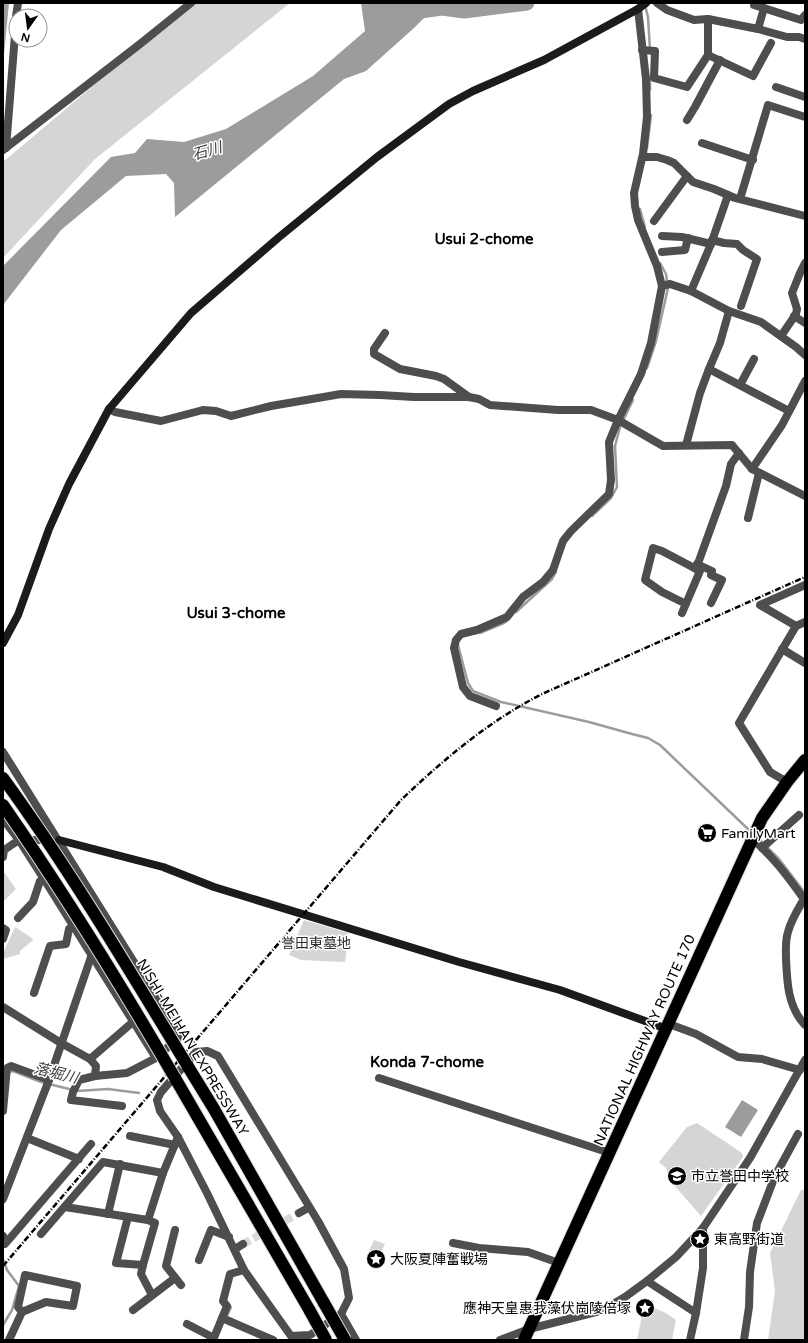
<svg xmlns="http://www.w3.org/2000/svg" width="808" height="1343" font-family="'Varela Round','Noto Sans JP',sans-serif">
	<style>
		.green { fill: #d5d5d5 }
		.water { fill: #9c9c9c }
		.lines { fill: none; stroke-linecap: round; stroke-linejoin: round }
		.stream { stroke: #9c9c9c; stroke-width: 2.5 }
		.river { stroke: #9c9c9c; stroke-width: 15 }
		.street-tunnel { stroke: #d9d9d9; stroke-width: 8; stroke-dasharray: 8 4; stroke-linecap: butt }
		.highway-casing { stroke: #dbdbdb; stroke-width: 14 }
		.street { stroke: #4e4e4e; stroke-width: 8 }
		.secondary { stroke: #1b1b1b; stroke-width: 8 }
		.highway { stroke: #000; stroke-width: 12 }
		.rail { stroke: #000; stroke-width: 2.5; stroke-dasharray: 6 2 1 2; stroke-linecap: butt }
		.highway-bridge-casing { stroke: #dbdbdb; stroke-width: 14; stroke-linecap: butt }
		.highway-bridge { stroke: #000; stroke-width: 12 }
		.labels { text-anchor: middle; stroke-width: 3; stroke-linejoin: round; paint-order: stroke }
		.poi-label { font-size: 14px; fill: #000; stroke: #fff; text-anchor: start }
		.park-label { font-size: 14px; fill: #2c2c2c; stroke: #fff }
		.street-label { font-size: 14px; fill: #000; stroke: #fff }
		.water-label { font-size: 15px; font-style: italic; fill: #3d3d3d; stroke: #fff }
		.neighbourhood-label { font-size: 15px; font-weight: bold; fill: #000; stroke: #fff }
	</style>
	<rect width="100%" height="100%" fill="#fff"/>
	<!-- green -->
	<g class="green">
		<path d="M191,3h99l-195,156 -92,99v-96z"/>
		<path d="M4,872l12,17 -13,13v-21z"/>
		<path d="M304,920l44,13v6l-3,23 -44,-2 -12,-5z"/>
		<path d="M15,927l17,11 1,2 -13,11v3l-17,5v-6z"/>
		<path d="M697,1123l45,30 1,4 -42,59 -28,-32 -7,-16 -7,-6 28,-35z"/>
		<path d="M805,1189v151h-37l7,-49 -5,-38 31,-63z"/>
		<path d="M374,1240l11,4 -9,19 -10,-5z"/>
		<path d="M640,1302l26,11 10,7 -4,20h-35l5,-25z"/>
	</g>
	<!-- water -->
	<g class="water">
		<path d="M3,3h6l-6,61z"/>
		<path d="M361,3h78l-25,25 -48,43 -22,8 -169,138 -1,-34 -8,-9 -40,2 -65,54 -58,75v-39l108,-109 24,-4 12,-14 37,3 42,-13 87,-53 52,-45z"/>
		<path d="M742,1100l16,10 -17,27 -16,-10z"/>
	</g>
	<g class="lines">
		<!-- stream -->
		<g class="stream">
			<path d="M645,5l3,12 2,33"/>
			<path d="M650,90v-13"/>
			<path d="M647,148l4,-33"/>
			<path d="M640,209l5,18"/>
			<path d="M647,368l9,-27 12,-53 -2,-14 -6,-11"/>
			<path d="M592,516l19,-18 6,-11 -2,-41 5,-19 13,-27"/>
			<path d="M516,612l36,-33 4,-7"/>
			<path d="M480,633l24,-10 3,-2"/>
			<path d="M458,645l10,38 5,8 28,11 88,20 43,12 16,4 12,7 89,85"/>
			<path d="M761,841l18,18 26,34"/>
			<path d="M9,1072l4,-1 28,11 36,9 31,-2 31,4"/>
			<path d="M3,1259l4,11 12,16 -7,24 -9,15"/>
			<path d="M227,1316l4,-9"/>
		</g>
		<!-- river -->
		<path class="river" d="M413,12l29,-4 22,3 63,-8"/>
		<!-- street-tunnel -->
		<path class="street-tunnel" d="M243,1244l56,-31"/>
		<!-- highway casing -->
		<g class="highway-casing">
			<g id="highway">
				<path d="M187,1065l27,44 110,194"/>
				<path d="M175,1078l135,233"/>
				<path d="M524,1340l238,-522 25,-36 18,-22"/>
			</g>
		</g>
		<!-- street -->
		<g class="street">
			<path d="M657,3l10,7 27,10 14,-1 50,10 29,8h12l6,2"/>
			<path d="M754,5l47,15 4,-5"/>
			<path d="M16,16l2,-13"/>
			<path d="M758,29l6,-21"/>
			<path d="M642,50l13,1 -1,27 33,9 21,-32v-36"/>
			<path d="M708,55l45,21 18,-33"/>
			<path d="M776,87l29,10"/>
			<path d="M687,120l8,-13 25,-47"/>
			<path d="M702,143l51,17"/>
			<path d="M6,148l10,-126"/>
			<path d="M3,150l137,-106 51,-41"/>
			<path d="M643,157h14l10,3 7,3 19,19 21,7 21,9 70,18"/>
			<path d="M740,199l28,-94 37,12"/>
			<path d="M654,221l33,-45"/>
			<path d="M662,236l20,1 29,7"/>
			<path d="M712,240l12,3 13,1 6,6 14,9 -16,47"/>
			<path d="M662,252l23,-2 3,-12"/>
			<path d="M662,286l8,-2 21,7 38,20 32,11 35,25 9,8"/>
			<path d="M691,291l20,-47 17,-49"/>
			<path d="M794,316l11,7"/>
			<path d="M385,333l-11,16v5l26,15 36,7 8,3 25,18"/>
			<path d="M781,336l15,-22 1,-5 -5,-16 8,-20 5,-10"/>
			<path d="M709,369l80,42"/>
			<path d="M740,385l14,-26"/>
			<path d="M109,409l6,3 46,9 42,-11 13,1 15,5 40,-10 70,-12 39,1 34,2h55l10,2 11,6 68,5h33l27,10 45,26 69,-1 20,24 30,-44 23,-44"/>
			<path d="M686,445l14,-52 9,-24 11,-26 9,-32"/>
			<path d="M752,469l53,27"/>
			<path d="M748,518l11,-45"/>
			<path d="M697,564l15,7 -1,4 11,5 -11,23"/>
			<path d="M696,569l30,-83 5,-22 8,-11"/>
			<path d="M682,613l18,-42 -38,-20 -9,-3 -8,32 17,12 24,12"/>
			<path d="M796,626l-36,-21 45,-20"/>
			<path d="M782,649l23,14"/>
			<path d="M496,706l-26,-10 -7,-9 -9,-39 2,-8 5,-6 16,-4 30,-13 16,-20 20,-15 10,-12 10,-29 8,-10 38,-37 2,-14 -2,-38 9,-22 23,-46 10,-31 11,-57 -5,-20 -19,-46 -3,-14 -1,-13 9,-39 4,-37 -1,-38 -8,-70"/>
			<path d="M3,752l177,284 -24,22 -29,15 -32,3 -16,4 -6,12 -2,8 51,6"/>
			<path d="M787,782l-17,-10 -31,-49 57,-97 9,-4"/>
			<path d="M3,819l16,21 25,39 112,179"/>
			<path d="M752,839c21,17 36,38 52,60"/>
			<path d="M762,848l37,-33"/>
			<path d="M3,857l1,-7 15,-10h31"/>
			<path d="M805,899h-1c-6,10 -13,21 -16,33 -3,9 -2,18 -2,27 1,24 2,48 19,66"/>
			<path d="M18,918l15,-16 7,-21 4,-2"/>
			<path d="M3,928l3,2 -3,9"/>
			<path d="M34,993l16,-47 16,-2 3,-15 5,-3"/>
			<path d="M3,1007l58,36 29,16 6,7 -1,10"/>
			<path d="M669,1024l27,10 42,23 24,2 38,11"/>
			<path d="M207,1051l11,5 100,165 26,48 5,29 -8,16 -31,21 -19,1 -47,-66 -37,-77 -29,-56 -18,-26 -3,-11 4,-8 35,-40z"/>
			<path d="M90,1059l44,-38"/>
			<path d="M379,1078l231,75"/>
			<path d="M3,1111l4,-43 4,-2 38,14"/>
			<path d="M130,1136l45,9"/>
			<path d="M27,1138l52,21"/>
			<path d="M3,1199l46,-119 43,-126"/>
			<path d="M65,1207l83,13"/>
			<path d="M299,1213l9,-5"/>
			<path d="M108,1214l12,-50"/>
			<path d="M128,1217l-12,46 27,2 12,-42 -7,-3 15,-47 15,-36"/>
			<path d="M175,1230l-9,36 15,19"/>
			<path d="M41,1234l62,-72 60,11"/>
			<path d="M3,1236l2,8 86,-100"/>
			<path d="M453,1243l26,5 49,4 31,11"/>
			<path d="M235,1249l8,-5"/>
			<path d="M199,1260l12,-30 18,7"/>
			<path d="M143,1265l-2,9 11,21"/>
			<path d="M647,1281l49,32"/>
			<path d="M133,1310l42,-32"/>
			<path d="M341,1314l15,26"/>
			<path d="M222,1318l51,22"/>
			<path d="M187,1324l27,14"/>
			<path d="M9,1340l13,-28 24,-10 27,4 4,-20 -52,-11 -7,32 4,5"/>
			<path d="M213,1340l14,-34 -4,-5 7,-27 14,-4"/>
			<path d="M500,1340l29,-11 67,-17 12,-5 17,-10 22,-16 29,-24 27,-29 47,-70 55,-98"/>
			<path d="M690,1340l6,-27 7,-45v-40"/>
			<path d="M744,1340l5,-33 1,-35 7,-49 18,-47 23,-42"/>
		</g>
		<!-- secondary -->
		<g class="secondary">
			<path d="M3,643l15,-28 31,-86 20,-45 40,-75 82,-96 87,-75 99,-81 72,-53 24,-13 71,-31 94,-51 8,-6"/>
			<path d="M59,840l104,27 51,20 245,75 101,28 107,39"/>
		</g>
		<!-- highway -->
		<use href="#highway" class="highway"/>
		<!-- rail -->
		<path class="rail" d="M3,1266l398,-466c43,-41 88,-79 141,-106l263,-117"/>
		<!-- highway-bridge casing -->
		<g class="highway-bridge-casing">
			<g id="highway-bridge">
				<path d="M3,778c67,92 125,190 184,287"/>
				<path d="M3,805c61,88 118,180 172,273"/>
				<path d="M324,1303l21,37"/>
				<path d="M310,1311l16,29"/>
			</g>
		</g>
		<!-- highway-bridge -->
		<use href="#highway-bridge" class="highway-bridge"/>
	</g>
	<!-- icons -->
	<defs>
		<g id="supermarket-disc" transform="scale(1)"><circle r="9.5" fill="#000" stroke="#fff"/><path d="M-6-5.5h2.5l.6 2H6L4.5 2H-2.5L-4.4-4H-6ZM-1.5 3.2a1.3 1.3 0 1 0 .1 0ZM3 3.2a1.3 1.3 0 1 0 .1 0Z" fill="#fff"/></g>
		<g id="school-disc" transform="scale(1)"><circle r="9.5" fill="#000" stroke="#fff"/><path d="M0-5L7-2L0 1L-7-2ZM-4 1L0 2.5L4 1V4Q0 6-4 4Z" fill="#fff"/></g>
		<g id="sight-disc" transform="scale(1)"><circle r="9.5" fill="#000" stroke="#fff"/><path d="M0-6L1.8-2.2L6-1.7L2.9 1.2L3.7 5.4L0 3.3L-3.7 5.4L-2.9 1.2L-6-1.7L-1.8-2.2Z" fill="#fff"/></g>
	</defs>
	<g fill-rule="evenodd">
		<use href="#supermarket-disc" x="707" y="833"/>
		<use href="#school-disc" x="677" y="1176"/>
		<use href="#sight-disc" x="700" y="1239"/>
		<use href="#sight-disc" x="376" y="1259"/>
		<use href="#sight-disc" x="645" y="1308"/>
	</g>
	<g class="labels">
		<!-- poi labels -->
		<g class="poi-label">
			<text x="721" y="838">FamilyMart</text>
			<text x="691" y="1181">市立誉田中学校</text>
			<text x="714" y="1244">東高野街道</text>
			<text x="390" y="1264">大阪夏陣奮戦場</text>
			<text x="631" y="1313" text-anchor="end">應神天皇惠我藻伏崗陵倍塚</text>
		</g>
		<!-- park labels -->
		<g class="park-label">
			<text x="316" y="948">誉田東墓地</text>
		</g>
		<!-- street labels -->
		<g class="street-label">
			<text transform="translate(644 1040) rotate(-66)" y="5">NATIONAL HIGHWAY ROUTE 170</text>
			<text transform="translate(193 1047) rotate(59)" y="5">NISHI-MEIHAN EXPRESSWAY</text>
		</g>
		<!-- water labels -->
		<g class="water-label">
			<text transform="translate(207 151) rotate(-16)" y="5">石川</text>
			<text transform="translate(56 1073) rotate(14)" y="5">落堀川</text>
		</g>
		<!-- neighbourhood labels -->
		<g class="neighbourhood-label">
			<text x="484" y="244">Usui 2-chome</text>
			<text x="236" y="618">Usui 3-chome</text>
			<text x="427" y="1067">Konda 7-chome</text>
		</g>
	</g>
	<!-- border -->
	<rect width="808" height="1343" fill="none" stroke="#000000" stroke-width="8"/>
	<!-- north arrow -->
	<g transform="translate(28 28) rotate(194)"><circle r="19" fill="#ffffff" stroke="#999999"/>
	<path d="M0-3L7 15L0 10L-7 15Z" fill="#000000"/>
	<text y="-6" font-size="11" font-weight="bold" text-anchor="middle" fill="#000000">N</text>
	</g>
</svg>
